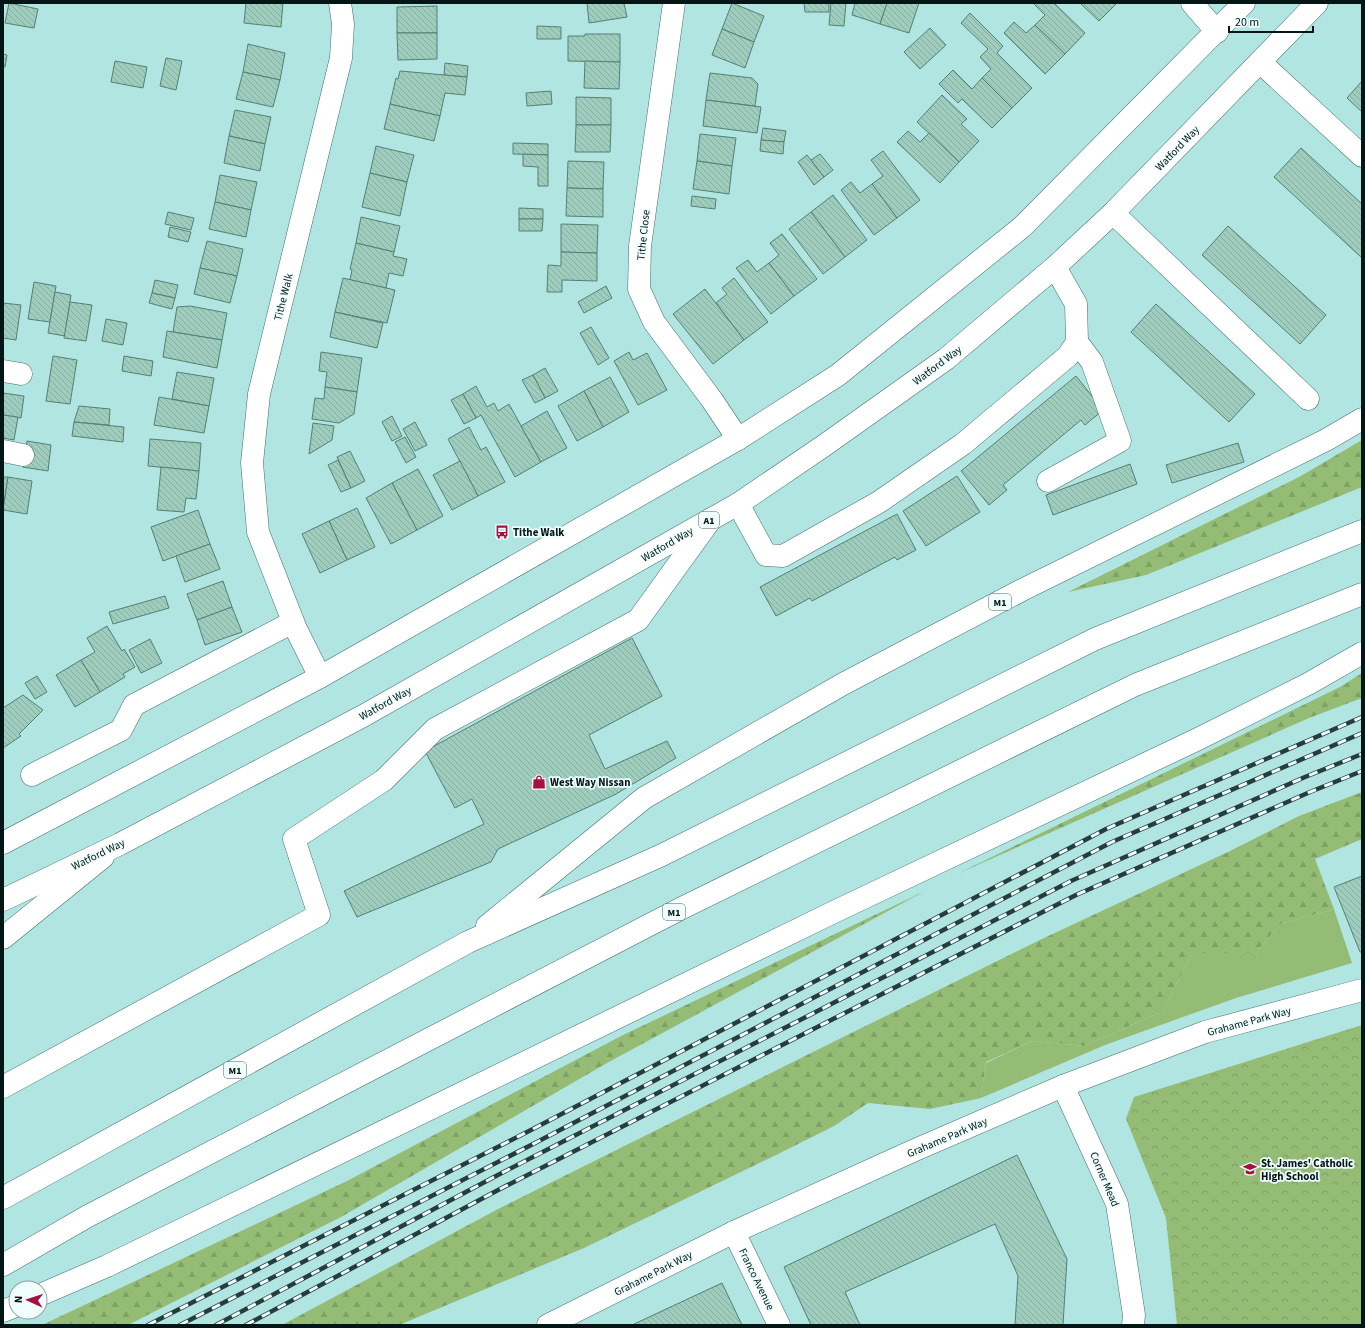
<svg xmlns="http://www.w3.org/2000/svg" width="1365" height="1328" font-family="'Source Sans 3',sans-serif">
	<style>
		.grass { fill: #94bc75 }
		.forest { fill: url(#forest-firs) }
		.park { fill: url(#park-crowns) }
		.building { fill: url(#building-back-hatch); stroke: #548072 }
		.lines { fill: none; stroke-linecap: round; stroke-linejoin: round }
		.minor-casing { stroke: #3e6f6d; stroke-width: 23 }
		.highway-casing { stroke: #3e6f6d; stroke-width: 23 }
		.minor { stroke: #fff; stroke-width: 22 }
		.highway { stroke: #fff; stroke-width: 22 }
		.rail-casing { stroke: #253e3d; stroke-width: 4.5 }
		.rail { stroke: #effefd; stroke-width: 3; stroke-dasharray: 9; stroke-linecap: butt }
		.labels { text-anchor: middle; stroke-width: 3.5; stroke-linejoin: round; paint-order: stroke }
		.shield { fill: #effefd; stroke: #4a5b5b; stroke-width: 1 }
		.shield-label { font-size: 10px; font-weight: bold; fill: #031515 }
		.street-label { font-size: 11px; fill: #031515; stroke: #effefd }
		.poi-label { font-size: 11px; font-weight: bold; fill: #031515; stroke: #effefd; text-anchor: start }
	</style>
	<defs>
		<pattern id="forest-firs" width="22" height="20" patternUnits="userSpaceOnUse"><rect width="22" height="20" fill="#94bc75"/><path d="M5 1l3.5 6h-7zM16 11l3.5 6h-7z" fill="#7ea164"/></pattern>
		<pattern id="park-crowns" width="20" height="18" patternUnits="userSpaceOnUse"><rect width="20" height="18" fill="#94bc75"/><path d="M2 6a3 3 0 1 1 6 0M12 15a3 3 0 1 1 6 0" fill="none" stroke="#7ea164"/></pattern>
		<pattern id="building-back-hatch" width="6" height="6" patternUnits="userSpaceOnUse"><rect width="6" height="6" fill="#9eccbd"/><path d="M-1 5l2 2M0 0l6 6M5-1l2 2" fill="none" stroke="#86aea2"/></pattern>
	</defs>
	<rect width="100%" height="100%" fill="#b1e5e2"/>
	<!-- grass -->
	<path class="grass" d="M1334,909l18,54 -116,35 -131,47 -124,53 5,-35 46,-22 53,5 78,-35 29,-58h64l24,-29z"/>
	<!-- forest -->
	<g class="forest">
		<path d="M1362,440v47l-216,88 -78,17 231,-115z"/>
		<path d="M1362,673v25l-53,20 -352,156 383,-187z"/>
		<path d="M1362,792v47l-47,20 19,50 -54,15 -24,29h-64l-29,58 -78,35 -53,-5 -46,21 -5,36 -51,11 -62,-6 -34,23 -58,29 -192,93 -185,77h-117l216,-116 325,-162 221,-109 186,-87 69,-35z"/>
		<path d="M925,891l-318,172 -266,154 -213,108h-86l305,-144 274,-145z"/>
	</g>
	<!-- park -->
	<path class="park" d="M1362,1025v300h-185l-11,-107 -40,-99 8,-22z"/>
	<!-- building -->
	<g class="building">
		<path d="M9,3l29,6 -4,19 -29,-5z"/>
		<path d="M246,3h37l-2,24 -37,-4z"/>
		<path d="M587,3h37l3,14 -38,6z"/>
		<path d="M732,3l32,13 -10,26 -32,-13z"/>
		<path d="M804,3h25v9h-24z"/>
		<path d="M831,3h15l-2,23 -15,-1z"/>
		<path d="M855,3h32l-7,21 -28,-9z"/>
		<path d="M887,3h32l-10,30 -29,-9z"/>
		<path d="M1033,3h21l31,30 -20,21 -30,-29 10,-10z"/>
		<path d="M1080,3h37l-18,18z"/>
		<path d="M437,6v27h-40v-26z"/>
		<path d="M970,13l33,33 -6,7 35,35 -20,20 -30,-30 9,-9 -11,-12 8,-8 -27,-26z"/>
		<path d="M1014,22l12,11 9,-8 30,29 -20,20 -41,-41z"/>
		<path d="M537,26l24,1v12h-24z"/>
		<path d="M930,28l16,17 -26,24 -16,-17z"/>
		<path d="M722,29l32,13 -9,26 -33,-13z"/>
		<path d="M397,33h40v26l-39,1z"/>
		<path d="M585,34h35v28l-52,-1v-25h17z"/>
		<path d="M248,44l37,9 -5,27 -37,-8z"/>
		<path d="M3,54l4,1 -2,12h-2z"/>
		<path d="M166,58l16,3 -6,29 -16,-4z"/>
		<path d="M115,61l32,6 -4,21 -32,-6z"/>
		<path d="M585,61l35,1 -1,27 -35,-1z"/>
		<path d="M445,63l23,3 -1,11 -23,-2z"/>
		<path d="M953,70l19,19 10,-11 30,30 -20,20 -30,-29 -4,4 -19,-19z"/>
		<path d="M400,71l67,6 -2,18 -20,-2 -5,23 -50,-12 6,-26 2,1z"/>
		<path d="M243,72l37,8 -7,27 -37,-8z"/>
		<path d="M710,73l42,5 6,6 -3,22 -49,-6z"/>
		<path d="M1362,81v31l-15,-14z"/>
		<path d="M551,91l1,13 -25,2 -1,-13z"/>
		<path d="M942,95l25,24 -6,5 18,17 -20,21 -42,-40z"/>
		<path d="M576,97l35,1v27h-35z"/>
		<path d="M706,100l55,7 -4,26 -54,-7z"/>
		<path d="M390,104l50,12 -6,25 -50,-12z"/>
		<path d="M235,110l36,7 -6,27 -36,-8z"/>
		<path d="M576,125h35l-1,27h-35z"/>
		<path d="M763,128l23,3 -2,11 -23,-2z"/>
		<path d="M908,131l12,11 9,-9 30,29 -19,21 -43,-41z"/>
		<path d="M700,134l36,4 -4,28 -35,-5z"/>
		<path d="M229,136l36,8 -5,27 -36,-8z"/>
		<path d="M761,140l23,2 -1,12 -23,-3z"/>
		<path d="M513,143l35,1v11l-35,-1z"/>
		<path d="M376,146l38,9 -7,27 -37,-9z"/>
		<path d="M1301,148l61,56v54l-88,-81z"/>
		<path d="M883,151l37,49 -23,18 -25,-34 11,-8 -12,-16z"/>
		<path d="M523,154l25,1v31h-10v-19l-15,-1z"/>
		<path d="M820,154l13,16 -9,7 -13,-17z"/>
		<path d="M807,155l17,22 -10,8 -16,-23z"/>
		<path d="M568,161l36,1 -1,27 -36,-1z"/>
		<path d="M697,161l35,5 -3,28 -36,-5z"/>
		<path d="M370,173l37,9 -7,34 -38,-9z"/>
		<path d="M220,175l37,7 -6,28 -36,-8z"/>
		<path d="M851,182l9,11 12,-9 25,34 -23,17 -33,-45z"/>
		<path d="M567,188l36,1v28l-37,-1z"/>
		<path d="M833,195l34,45 -22,17 -34,-45z"/>
		<path d="M692,196l24,3 -1,10 -24,-3z"/>
		<path d="M215,202l36,8 -5,27 -37,-8z"/>
		<path d="M519,208l24,1v10h-24z"/>
		<path d="M168,212l26,6 -3,12 -26,-6z"/>
		<path d="M811,212l34,45 -22,17 -34,-45z"/>
		<path d="M361,217l39,9 -6,26 -38,-9z"/>
		<path d="M519,219h24l-1,12h-23z"/>
		<path d="M561,224l37,1 -1,28 -36,-1z"/>
		<path d="M1228,226l98,89 -26,29 -98,-89z"/>
		<path d="M170,227l21,5 -3,10 -20,-5z"/>
		<path d="M782,234l35,45 -23,17 -25,-33 10,-8 -9,-12z"/>
		<path d="M207,241l36,8 -6,27 -37,-8z"/>
		<path d="M356,243l38,9 -1,4 14,3 -4,17 -14,-3 -3,15 -36,-8 2,-10 -2,-1z"/>
		<path d="M561,252l36,1v28l-35,-1v12h-15l1,-27 13,1z"/>
		<path d="M748,260l9,12 12,-9 25,33 -23,18 -35,-46z"/>
		<path d="M200,268l37,8 -7,27 -36,-9z"/>
		<path d="M343,278l52,12 -8,33 -52,-11z"/>
		<path d="M734,278l34,44 -24,18 -28,-37 11,-9 -5,-6z"/>
		<path d="M155,280l23,5 -3,13 -23,-5z"/>
		<path d="M34,282l22,4 -6,36 -22,-3z"/>
		<path d="M606,286l6,12 -28,15 -6,-11z"/>
		<path d="M705,289l39,51 -31,24 -40,-50z"/>
		<path d="M55,292l16,3 -6,41 -17,-3z"/>
		<path d="M152,293l23,5 -3,11 -23,-6z"/>
		<path d="M70,302l22,3 -6,36 -22,-3z"/>
		<path d="M3,303l18,2 -5,35 -13,-2z"/>
		<path d="M1156,304l99,90 -26,28 -98,-90z"/>
		<path d="M190,306l37,7 -5,27 -49,-8 4,-25z"/>
		<path d="M335,312l48,11 -6,25 -47,-11z"/>
		<path d="M106,319l21,4 -4,22 -21,-4z"/>
		<path d="M591,327l18,31 -11,7 -18,-32z"/>
		<path d="M167,331l55,9 -5,28 -54,-11z"/>
		<path d="M321,352l41,6 -5,34 -32,-5 2,-15 -8,-1z"/>
		<path d="M629,352l4,8 14,-7 20,37 -29,15 -24,-44z"/>
		<path d="M53,356l24,4 -7,44 -24,-3z"/>
		<path d="M124,356l29,5 -2,15 -29,-5z"/>
		<path d="M545,368l13,23 -13,7 -12,-23z"/>
		<path d="M177,372l37,6 -5,28 -37,-7z"/>
		<path d="M533,375l12,23 -10,5 -13,-23z"/>
		<path d="M1076,376l27,34 -18,15 -4,-5 -78,65 4,5 -18,15 -28,-34z"/>
		<path d="M610,377l19,35 -26,15 -19,-36z"/>
		<path d="M476,386l11,21 7,-4 4,8 11,-7 32,58 -26,15 -34,-62 -5,3 -13,-24z"/>
		<path d="M325,387l32,5 -3,22 -15,9 -27,-4 3,-21 9,1z"/>
		<path d="M584,391l19,36 -26,14 -19,-35z"/>
		<path d="M3,393l21,3 -3,22 -18,-3z"/>
		<path d="M463,394l13,24 -12,6 -13,-24z"/>
		<path d="M159,397l50,9 -5,27 -50,-8z"/>
		<path d="M79,406l31,3 -1,16 -35,-3z"/>
		<path d="M547,411l20,37 -26,14 -20,-36z"/>
		<path d="M3,415l15,2 -4,23 -11,-2z"/>
		<path d="M392,416l10,20 -10,5 -10,-19z"/>
		<path d="M74,422l50,5 -1,15 -51,-6z"/>
		<path d="M415,422l12,23 -12,6 -12,-22z"/>
		<path d="M313,423l21,3 -2,14 -23,14z"/>
		<path d="M469,427l12,23 5,-3 19,35 -27,14 -30,-57z"/>
		<path d="M405,437l11,20 -10,6 -11,-21z"/>
		<path d="M150,439l51,4 -2,28 -51,-5z"/>
		<path d="M27,441l24,4 -3,26 -25,-4z"/>
		<path d="M1238,443l6,19 -72,21 -6,-18z"/>
		<path d="M350,451l15,30 -14,7 -14,-31z"/>
		<path d="M338,460l13,28 -10,4 -13,-27z"/>
		<path d="M460,461l18,35 -26,14 -19,-35z"/>
		<path d="M1130,464l7,20 -84,31 -7,-20z"/>
		<path d="M161,467l38,4 -3,28 -10,-1 -2,14 -27,-2z"/>
		<path d="M418,469l25,47 -26,14 -25,-47z"/>
		<path d="M957,476l23,36 -54,34 -23,-35z"/>
		<path d="M3,477h5l-5,33z"/>
		<path d="M8,477l24,4 -5,33 -24,-4z"/>
		<path d="M392,483l25,47 -26,14 -25,-46z"/>
		<path d="M357,508l18,39 -28,13 -18,-39z"/>
		<path d="M198,510l12,34 -47,17 -12,-34z"/>
		<path d="M897,514l19,36 -19,10 -2,-3 -83,44 -2,-3 -34,18 -16,-29z"/>
		<path d="M329,521l18,39 -27,13 -18,-39z"/>
		<path d="M210,544l10,25 -35,13 -9,-26z"/>
		<path d="M223,581l9,26 -35,13 -10,-26z"/>
		<path d="M165,596l4,12 -56,16 -4,-12z"/>
		<path d="M232,607l10,25 -37,13 -8,-25z"/>
		<path d="M107,626l15,25 2,-2 11,18 -12,7 2,3 -25,15 -19,-32 14,-8 -8,-14z"/>
		<path d="M632,638l30,58 -73,39 16,34 62,-28 9,17 -60,36 -118,55 -7,13 -134,55 -13,-26 140,-67 -12,-25 -17,9 -30,-57z"/>
		<path d="M150,639l12,24 -21,10 -12,-23z"/>
		<path d="M81,660l19,32 -25,15 -19,-32z"/>
		<path d="M37,676l10,16 -12,7 -10,-16z"/>
		<path d="M23,695l20,15 -24,24 2,2 -18,12v-40z"/>
		<path d="M1362,876v76h-2l-26,-65z"/>
		<path d="M1017,1155l50,104 -4,66h-48l3,-49 -23,-52 -150,68 15,33h-49l-27,-58z"/>
		<path d="M722,1283l20,42h-110z"/>
	</g>
	<g class="lines">
		<!-- minor casing -->
		<g class="minor-casing">
			<g id="minor">
				<path d="M674,3l-34,243 -1,43 15,33 58,78 26,39"/>
				<path d="M1192,3l25,29"/>
				<path d="M1260,62l102,94"/>
				<path d="M1113,213l195,186"/>
				<path d="M3,371l18,3"/>
				<path d="M3,451l20,4"/>
				<path d="M1048,481l72,-40 -28,-79 -15,-20"/>
				<path d="M738,504l28,51 17,1 96,-54 84,-58 105,-88 9,-14 -1,-38 -21,-37"/>
				<path d="M320,677l-24,-48 -38,-97 -6,-69 7,-69 82,-336 2,-34 -3,-21"/>
				<path d="M32,775l89,-45 13,-25 159,-83"/>
				<path d="M3,938l100,-81"/>
				<path d="M1063,1086l54,118 17,111 -1,10"/>
				<path d="M3,1087l316,-172 -25,-76 90,-59 51,-51 203,-109 73,-101"/>
				<path d="M734,1232l45,93"/>
				<path d="M548,1325l186,-93 181,-82 148,-64 142,-54 157,-42"/>
			</g>
		</g>
		<!-- highway casing -->
		<g class="highway-casing">
			<g id="highway">
				<path d="M3,843l317,-166 418,-238 100,-64 184,-148 222,-224"/>
				<path d="M3,900l117,-56 243,-128 375,-212 84,-57 124,-88 109,-92 58,-54 204,-210"/>
				<path d="M487,926l157,-128 199,-114 179,-94 304,-150 36,-21"/>
				<path d="M3,1198l465,-256 194,-87 433,-216 267,-108"/>
				<path d="M3,1265l85,-49 594,-308 453,-223 227,-91"/>
				<path d="M40,1295l67,-29 729,-355 360,-171 112,-56 54,-31"/>
				<path d="M3,1311l13,-5"/>
			</g>
		</g>
		<!-- minor -->
		<use href="#minor" class="minor"/>
		<!-- highway -->
		<use href="#highway" class="highway"/>
		<!-- rail casing -->
		<g class="rail-casing">
			<g id="rail">
				<path d="M148,1325l383,-195 575,-301 256,-112"/>
				<path d="M180,1325l357,-183 575,-300 250,-109"/>
				<path d="M216,1325l280,-149 575,-295 234,-104 57,-23"/>
				<path d="M246,1325l254,-136 576,-294 234,-103 52,-21"/>
			</g>
		</g>
		<!-- rail -->
		<use href="#rail" class="rail"/>
	</g>
	<!-- icons -->
	<defs>
		<g id="bus-bare" transform="scale(1.08)"><path d="M-5-6H5V4H4V6H2V4H-2V6H-4V4H-5ZM-3.5-4V0h7V-4ZM-3.5 1.2v1.5H-2V1.2ZM2 1.2v1.5H3.5V1.2Z" fill="#a70f3e" stroke="#effefd" stroke-width="2.5" paint-order="stroke"/></g>
		<g id="shop-bare" transform="scale(1.08)"><path d="M-5-2.5h2.3a2.7 3.5 0 0 1 5.4 0H5L5.5 6h-11ZM-1.5-2.5h3a1.5 2.3 0 0 0-3 0Z" fill="#a70f3e" stroke="#effefd" stroke-width="2.5" paint-order="stroke"/></g>
		<g id="school-bare" transform="scale(1.08)"><path d="M0-5L7-2L0 1L-7-2ZM-4 1L0 2.5L4 1V4Q0 6-4 4Z" fill="#a70f3e" stroke="#effefd" stroke-width="2.5" paint-order="stroke"/></g>
	</defs>
	<g fill-rule="evenodd">
		<use href="#bus-bare" x="502" y="532"/>
		<use href="#shop-bare" x="539" y="782"/>
		<use href="#school-bare" x="1250" y="1169"/>
	</g>
	<g class="labels">
		<!-- shield labels -->
		<g class="shield">
			<rect x="699" y="512" width="20" height="16" rx="3"/>
			<rect x="989" y="594" width="22" height="16" rx="3"/>
			<rect x="663" y="904" width="22" height="16" rx="3"/>
			<rect x="224" y="1062" width="22" height="16" rx="3"/>
		</g>
		<g class="shield-label">
			<text x="709" y="524">A1</text>
			<text x="1000" y="606">M1</text>
			<text x="674" y="916">M1</text>
			<text x="235" y="1074">M1</text>
		</g>
		<!-- street labels -->
		<g class="street-label">
			<text transform="translate(1177 148) rotate(-46)" y="4">Watford Way</text>
			<text transform="translate(643 235) rotate(-84)" y="4">Tithe Close</text>
			<text transform="translate(283 297) rotate(-76)" y="4">Tithe Walk</text>
			<text transform="translate(937 365) rotate(-37)" y="4">Watford Way</text>
			<text transform="translate(667 544) rotate(-30)" y="4">Watford Way</text>
			<text transform="translate(385 703) rotate(-29)" y="4">Watford Way</text>
			<text transform="translate(98 854) rotate(-26)" y="4">Watford Way</text>
			<text transform="translate(1249 1021) rotate(-15)" y="4">Grahame Park Way</text>
			<text transform="translate(947 1137) rotate(-23)" y="4">Grahame Park Way</text>
			<text transform="translate(1105 1179) rotate(67)" y="4">Corner Mead</text>
			<text transform="translate(653 1273) rotate(-27)" y="4">Grahame Park Way</text>
			<text transform="translate(757 1279) rotate(64)" y="4">Franco Avenue</text>
		</g>
		<!-- poi labels -->
		<g class="poi-label">
			<text x="513" y="536">Tithe Walk</text>
			<text x="550" y="786">West Way Nissan</text>
			<text x="1261" y="1167">St. James' Catholic<tspan x="1261" dy="13">High School</tspan></text>
		</g>
	</g>
	<!-- border -->
	<rect width="1365" height="1328" fill="none" stroke="#031515" stroke-width="8"/>
	<!-- north arrow -->
	<g transform="translate(28 1300) rotate(273)"><circle r="19" fill="#effefd" stroke="#91a1a0"/>
	<path d="M0-3L7 15L0 10L-7 15Z" fill="#a70f3e"/>
	<text y="-6" font-size="11" font-weight="bold" text-anchor="middle" fill="#031515">N</text>
	</g>
	<!-- scale -->
	<path d="M1229 26v6h84v-6" fill="none" stroke="#031515" stroke-width="2"/>
	<text x="1235" y="26" font-size="12" fill="#031515" stroke="#effefd" stroke-width="3" paint-order="stroke">20 m</text>
</svg>
